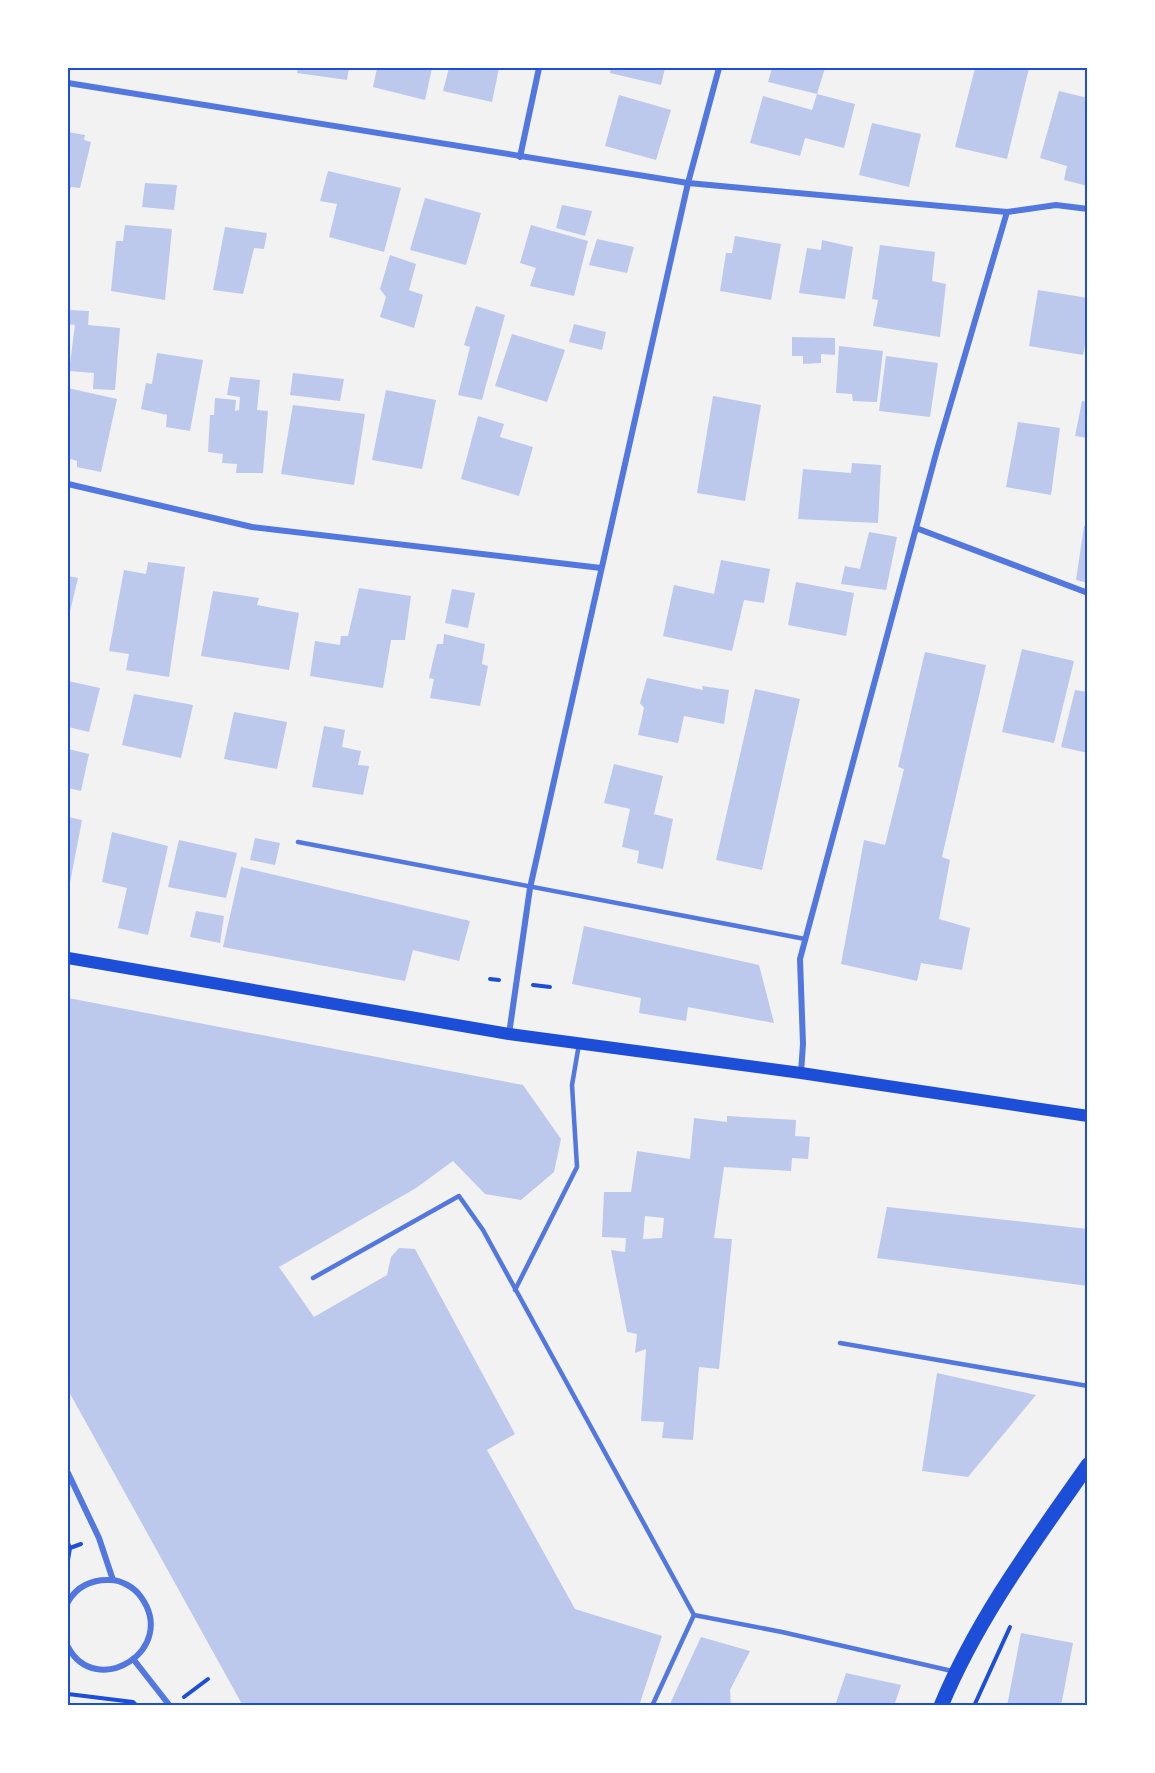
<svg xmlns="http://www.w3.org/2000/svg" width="1155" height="1773" font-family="Figtree,sans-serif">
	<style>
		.building { fill: #bdc9ec; fill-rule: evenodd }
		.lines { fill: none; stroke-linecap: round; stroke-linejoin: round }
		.path { stroke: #1d4ed8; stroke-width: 4 }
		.service { stroke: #5277de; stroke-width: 4.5 }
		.minor { stroke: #5277de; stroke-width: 6 }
		.secondary { stroke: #1d4ed8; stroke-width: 12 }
		.primary { stroke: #1d4ed8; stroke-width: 15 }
		.neatline { fill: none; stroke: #1d4ed8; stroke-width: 2 }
	</style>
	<rect width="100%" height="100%" fill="#f2f2f2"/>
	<!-- building -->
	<g class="building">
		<path d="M298,68h51l-2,12 -50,-7z"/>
		<path d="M377,68h55l-7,32 -52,-13z"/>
		<path d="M449,68h50l-7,34 -49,-11z"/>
		<path d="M611,68h54l-4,17 -51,-12z"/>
		<path d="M772,68h53l-8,26 -49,-12z"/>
		<path d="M975,68h54l-22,91 -52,-12z"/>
		<path d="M1059,91l29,7v88l-24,-6 3,-14 -27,-8z"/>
		<path d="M817,94l38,10 -11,44 -39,-10 -5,18 -50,-13 13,-47 49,14z"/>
		<path d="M619,95l52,15 -15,50 -51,-14z"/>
		<path d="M872,123l49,11 -12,53 -50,-12z"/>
		<path d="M68,132l17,3 -1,5 7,2 -11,46 -9,-1 -3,9z"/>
		<path d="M328,171l73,17 -17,64 -55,-15 8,-33 -17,-3z"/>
		<path d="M145,183l32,2 -3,25 -32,-3z"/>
		<path d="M425,198l56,15 -15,52 -56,-15z"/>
		<path d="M562,205l30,6 -7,25 -29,-8z"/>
		<path d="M125,225l47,4 -7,71 -54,-9 5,-50h7z"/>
		<path d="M531,225l57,16 -14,55 -44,-10 6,-18 -16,-5z"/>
		<path d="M225,227l42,6 -3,16 -10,-1 -11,46 -30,-4z"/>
		<path d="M735,236l46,8 -10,56 -51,-9 6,-38h6z"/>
		<path d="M597,239l37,8 -7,26 -38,-8z"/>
		<path d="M822,240l31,7 -8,52 -46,-6 8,-45 14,2z"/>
		<path d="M880,245l55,7 -3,29 14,3 -6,53 -67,-11 5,-26 -6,-1z"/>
		<path d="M390,255l26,9 -7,26 14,5 -9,33 -34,-11 6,-20 -6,-8z"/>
		<path d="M1038,290l50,8v30l-5,27 -54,-9z"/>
		<path d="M476,306l29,9 -23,85 -24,-5 12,-48 -6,-2z"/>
		<path d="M68,310l21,1 -1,14 32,3 -5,62 -22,-1 1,-16 -25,-2 6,-46 -7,-1z"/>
		<path d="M574,324l32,8 -4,18 -33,-8z"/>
		<path d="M512,334l53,16 -18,52 -52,-16z"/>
		<path d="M792,337l43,1v17l-14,-1v9l-18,1v-8h-11z"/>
		<path d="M839,346l44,5 -6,51 -24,-1 -1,-7 -16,-1z"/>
		<path d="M157,353l46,7 -13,71 -24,-4 1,-12 -26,-6 5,-26 6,1z"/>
		<path d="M886,356l52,7 -8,54 -51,-6z"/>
		<path d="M293,373l51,6 -4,22 -50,-6z"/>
		<path d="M230,377l30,3 -3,30 11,1 -5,62h-27l1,-9 -15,-1 1,-9 -15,-2 2,-37h4l1,-17 21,2 -1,11 4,-1 1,-13 -13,-2z"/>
		<path d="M68,388l49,11 -16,73 -24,-5v-6l-9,-3z"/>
		<path d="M386,390l50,10 -14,69 -50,-9z"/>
		<path d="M713,396l48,9 -16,96 -48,-8z"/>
		<path d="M1082,401l6,1v36l-13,-2z"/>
		<path d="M293,405l72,9 -11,71 -73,-11z"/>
		<path d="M478,416l26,8 -4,13 33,10 -14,49 -58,-17z"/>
		<path d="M1018,422l42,6 -9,67 -45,-8z"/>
		<path d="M852,463l29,2 -3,58 -80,-4 5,-50 48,4z"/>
		<path d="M1084,526l4,1v56l-12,-3z"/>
		<path d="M869,532l28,5 -11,53 -45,-6 4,-18 15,3z"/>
		<path d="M721,560l49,9 -6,34 -20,-3 -12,51 -69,-15 11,-51 40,9z"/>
		<path d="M148,562l37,5 -16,110 -43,-7 3,-16 -20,-3 15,-81 22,4z"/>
		<path d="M68,576l10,2 -10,42z"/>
		<path d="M796,582l58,11 -8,43 -58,-11z"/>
		<path d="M359,588l52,8 -6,44h-14l-8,48 -73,-12 5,-35 25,4 1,-9h7z"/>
		<path d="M452,589l23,4 -7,35 -23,-5z"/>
		<path d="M213,591l46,7 -2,7 42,8 -10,57 -88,-14z"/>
		<path d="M444,634l41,10 -3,20 6,2 -8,40 -50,-8 4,-19 -5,-1 8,-34h6z"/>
		<path d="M1022,649l52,12 -20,82 -52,-11z"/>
		<path d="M925,652l61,13 -44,192 8,3 -11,59 31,9 -8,42 -41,-7 -4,18 -76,-17 23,-124 21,5 19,-76 -6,-2z"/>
		<path d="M647,678l56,12 -1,-4 27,4 -5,34 -40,-8 -6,27 -40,-8 6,-27 -4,-5z"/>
		<path d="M68,681l32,7 -11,44 -21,-5z"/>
		<path d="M755,689l45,10 -38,171 -46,-10z"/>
		<path d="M1075,690l13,2v61l-27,-6z"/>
		<path d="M134,694l59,11 -12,53 -59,-13z"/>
		<path d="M234,712l53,10 -10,47 -53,-10z"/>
		<path d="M324,726l21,4 -3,17 19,4 -3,14 11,1 -6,29 -51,-8z"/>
		<path d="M68,749l21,5 -8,37 -13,-3z"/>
		<path d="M614,764l49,12 -9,38 19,5 -10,50 -26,-6 2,-12 -17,-4 8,-38 -26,-6z"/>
		<path d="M68,817l14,3 -13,68h-1z"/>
		<path d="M112,832l56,14 -20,89 -30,-7 9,-40 -25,-6z"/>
		<path d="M255,838l25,5 -5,22 -25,-5z"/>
		<path d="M179,840l58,13 -11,45 -58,-11z"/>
		<path d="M241,867l229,54 -11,40 -46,-11 -8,31 -182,-34z"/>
		<path d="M196,911l28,5 -4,27 -30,-6z"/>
		<path d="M584,926l175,39 15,58 -86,-16 -2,14 -47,-8 2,-15 -69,-14z"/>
		<path d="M68,998l455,87 38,54 -7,33 -33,28 -36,-6 -32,-33 -37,27 -137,79 35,50 73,-42 4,-18 8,-9 16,1 100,185 -28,16 88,159 87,27 -23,70h-396l-175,-316z"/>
		<path d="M727,1116l69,4 -1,16 15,1 -2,22 -16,-1 -1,13 -67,-4 -10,71 18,1 -13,130 -20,-2 -6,73 -31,-2 2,-16 -23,-1 5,-72 -11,4 2,-19 -10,-2 -16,-82 14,2 1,-14 -24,-1 2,-45h27l6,-41 53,8 4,-41 33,4zM645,1216l19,2 -2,20 -19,1z"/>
		<path d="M887,1207l201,22v57l-211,-28z"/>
		<path d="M937,1373l99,22 -68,82 -46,-6z"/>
		<path d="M1021,1633l52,10 -12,63h-54z"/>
		<path d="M701,1637l49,14 -20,39 1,16h-62z"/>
		<path d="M846,1673l55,12 -7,21h-59z"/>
	</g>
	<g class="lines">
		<!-- path -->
		<g class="path">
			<path d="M490,979l9,1"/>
			<path d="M533,985l17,2"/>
			<path d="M68,1543l2,5 -2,12"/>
			<path d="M70,1548l11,-4"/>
			<path d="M68,1694l65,8 4,4"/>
			<path d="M184,1697l24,-18"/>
			<path d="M974,1706l36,-79"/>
		</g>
		<!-- service -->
		<g class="service">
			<path d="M298,842l507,97"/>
			<path d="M313,1278l146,-82 24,34 211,385 88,17 170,39"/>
			<path d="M515,1290l62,-123 -5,-82 7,-41"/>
			<path d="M840,1343l248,43"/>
			<path d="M652,1706l42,-91"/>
		</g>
		<!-- minor -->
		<g class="minor">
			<path d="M68,83l620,100 319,29 49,-7 32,4"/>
			<path d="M520,157l19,-89"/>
			<path d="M68,484l184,43 349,41"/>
			<path d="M916,528l172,65"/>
			<path d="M509,1034l21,-146 158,-705 31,-115"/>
			<path d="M801,1073l2,-29 -3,-85 137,-509 70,-238"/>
			<path d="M68,1473l31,65 14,42"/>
			<path d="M68,1602c8,-15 24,-23 42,-22 11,0 24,7 31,17 38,53 -45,103 -73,50"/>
			<path d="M134,1660l36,46"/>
		</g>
		<!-- secondary -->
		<path class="secondary" d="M68,958l441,76 292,39 287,43"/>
		<!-- primary -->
		<path class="primary" d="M941,1706c36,-87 93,-164 147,-241"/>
	</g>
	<!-- border -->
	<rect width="1155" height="1773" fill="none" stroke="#ffffff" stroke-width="138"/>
	<rect x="69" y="69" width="1017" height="1635" class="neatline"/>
</svg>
